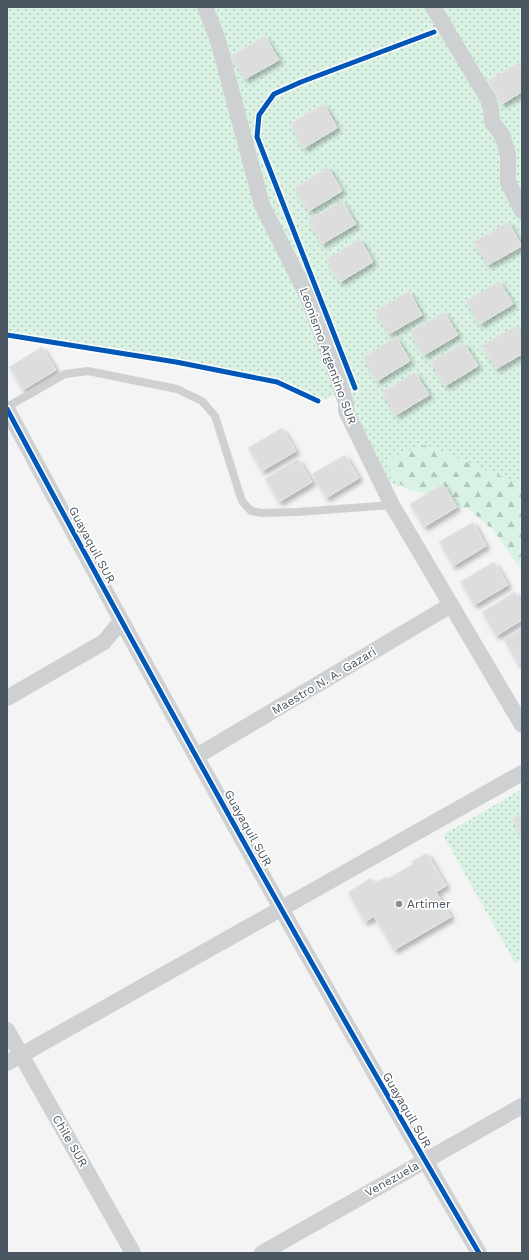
<svg xmlns="http://www.w3.org/2000/svg" width="529" height="1260" font-family="'Work Sans',sans-serif">
	<style>
		.grass { fill: url(#grass-dots) }
		.forest { fill: url(#forest-firs) }
		.building { fill: #ddddde; stroke: #e5e6e7; filter: url(#shadow) }
		.lines { fill: none; stroke-linecap: round; stroke-linejoin: round }
		.service { stroke: #ced0d2; stroke-width: 8 }
		.minor { stroke: #ced0d2; stroke-width: 16 }
		.cycleway-casing { stroke: #fff; stroke-width: 8 }
		.cycleway { stroke: #0057b8; stroke-width: 5 }
		.poi-dot { fill: #868d94; stroke: #fff; stroke-width: 1.5 }
		.labels { text-anchor: middle; stroke-width: 3.5; stroke-linejoin: round; paint-order: stroke }
		.street-label { font-size: 12px; fill: #4a5661; stroke: #fff }
		.poi-label { font-size: 12px; fill: #4a5661; stroke: #fff; text-anchor: start }
	</style>
	<defs>
		<pattern id="grass-dots" width="8" height="8" patternUnits="userSpaceOnUse"><rect width="8" height="8" fill="#d9f2e3"/><path d="M2 2h.1M6 6h.1" fill="none" stroke="#b2c7bb" stroke-width="1.8" stroke-linecap="round"/></pattern>
		<pattern id="forest-firs" width="22" height="20" patternUnits="userSpaceOnUse"><rect width="22" height="20" fill="#d9f2e3"/><path d="M5 1l3.5 6h-7zM16 11l3.5 6h-7z" fill="#b2c7bb"/></pattern>
		<filter id="shadow"><feDropShadow dx="3.5" dy="3.5" stdDeviation="2" flood-color="#0004"/></filter>
	</defs>
	<rect width="100%" height="100%" fill="#f4f4f4"/>
	<!-- grass -->
	<g class="grass">
		<path d="M7,7h515v517l-142,-44 -34,-77 9,-14 -37,12 -41,-19 -101,-20 -169,-27z"/>
		<path d="M522,789v170l-7,4 -72,-128z"/>
	</g>
	<!-- forest -->
	<path class="forest" d="M426,445l96,40v86l-29,-41 -23,-20 -69,-25 -18,-25z"/>
	<!-- building -->
	<g class="building">
		<path d="M265,36l14,24 -34,19 -14,-23z"/>
		<path d="M521,61l1,31 -20,12 -14,-23z"/>
		<path d="M324,104l13,24 -33,20 -14,-24z"/>
		<path d="M328,167l14,24 -33,20 -14,-23z"/>
		<path d="M342,201l14,23 -34,20 -14,-24z"/>
		<path d="M508,222l14,24 -34,19 -14,-23z"/>
		<path d="M360,239l13,23 -33,20 -14,-23z"/>
		<path d="M499,281l14,23 -33,20 -14,-23z"/>
		<path d="M409,291l13,24 -33,19 -14,-23z"/>
		<path d="M444,312l14,23 -34,20 -14,-23z"/>
		<path d="M516,326l6,10v18l-26,15 -14,-24z"/>
		<path d="M396,337l14,24 -33,20 -14,-24z"/>
		<path d="M464,343l14,23 -33,20 -14,-24z"/>
		<path d="M42,347l14,23 -33,20 -14,-23z"/>
		<path d="M415,372l14,23 -33,20 -14,-23z"/>
		<path d="M282,428l14,23 -34,20 -14,-23z"/>
		<path d="M345,455l14,23 -33,20 -14,-24z"/>
		<path d="M298,459l14,23 -33,20 -14,-23z"/>
		<path d="M443,484l14,23 -33,20 -14,-23z"/>
		<path d="M473,522l13,24 -33,20 -14,-24z"/>
		<path d="M494,562l14,23 -34,20 -14,-23z"/>
		<path d="M515,592l7,11v17l-26,16 -14,-24z"/>
		<path d="M522,629v32l-4,3 -14,-24z"/>
		<path d="M522,813v24l-10,-18z"/>
		<path d="M427,853l19,33 -10,6 15,25 -57,33 -20,-34 -9,6 -17,-30 23,-14 3,5 12,-6 1,2 26,-15 -1,-3z"/>
	</g>
	<g class="lines">
		<!-- service -->
		<path class="service" d="M7,407l58,-33 23,-3 89,18 25,12 13,15 27,85 9,10 11,2 35,-1 95,-7"/>
		<!-- minor -->
		<g class="minor">
			<path d="M205,7l12,30 45,168 45,90 26,70 13,38v8l46,94 130,220"/>
			<path d="M433,7l55,92 3,10 1,13 10,13 6,19v28l14,29"/>
			<path d="M7,409c152,284 309,566 472,844"/>
			<path d="M7,698l97,-56 17,-21"/>
			<path d="M197,756l254,-151"/>
			<path d="M7,1030l126,223"/>
			<path d="M7,1063l515,-290"/>
			<path d="M262,1253l260,-147"/>
		</g>
		<!-- cycleway casing -->
		<g class="cycleway-casing">
			<g id="cycleway">
				<path d="M7,335l169,27 101,20 41,19"/>
				<path d="M355,388l-98,-251 2,-22 15,-21 27,-12 133,-50"/>
				<path d="M7,409c152,284 309,566 472,844"/>
			</g>
		</g>
		<!-- cycleway -->
		<use href="#cycleway" class="cycleway"/>
	</g>
	<!-- markers -->
	<circle class="poi-dot" cx="399" cy="904" r="4"/>
	<g class="labels">
		<!-- street labels -->
		<g class="street-label">
			<text transform="translate(328 356) rotate(70)" y="4">Leonismo Argentino SUR</text>
			<text transform="translate(92 545) rotate(62)" y="4">Guayaquil SUR</text>
			<text transform="translate(324 681) rotate(-31)" y="4">Maestro N. A. Gazari</text>
			<text transform="translate(248 828) rotate(61)" y="4">Guayaquil SUR</text>
			<text transform="translate(407 1110) rotate(60)" y="4">Guayaquil SUR</text>
			<text transform="translate(70 1141) rotate(60)" y="4">Chile SUR</text>
			<text transform="translate(392 1179) rotate(-29)" y="4">Venezuela</text>
		</g>
		<!-- poi labels -->
		<g class="poi-label">
			<text x="407" y="908">Artimer</text>
		</g>
	</g>
	<!-- border -->
	<rect width="529" height="1260" fill="none" stroke="#4a5661" stroke-width="16"/>
</svg>
